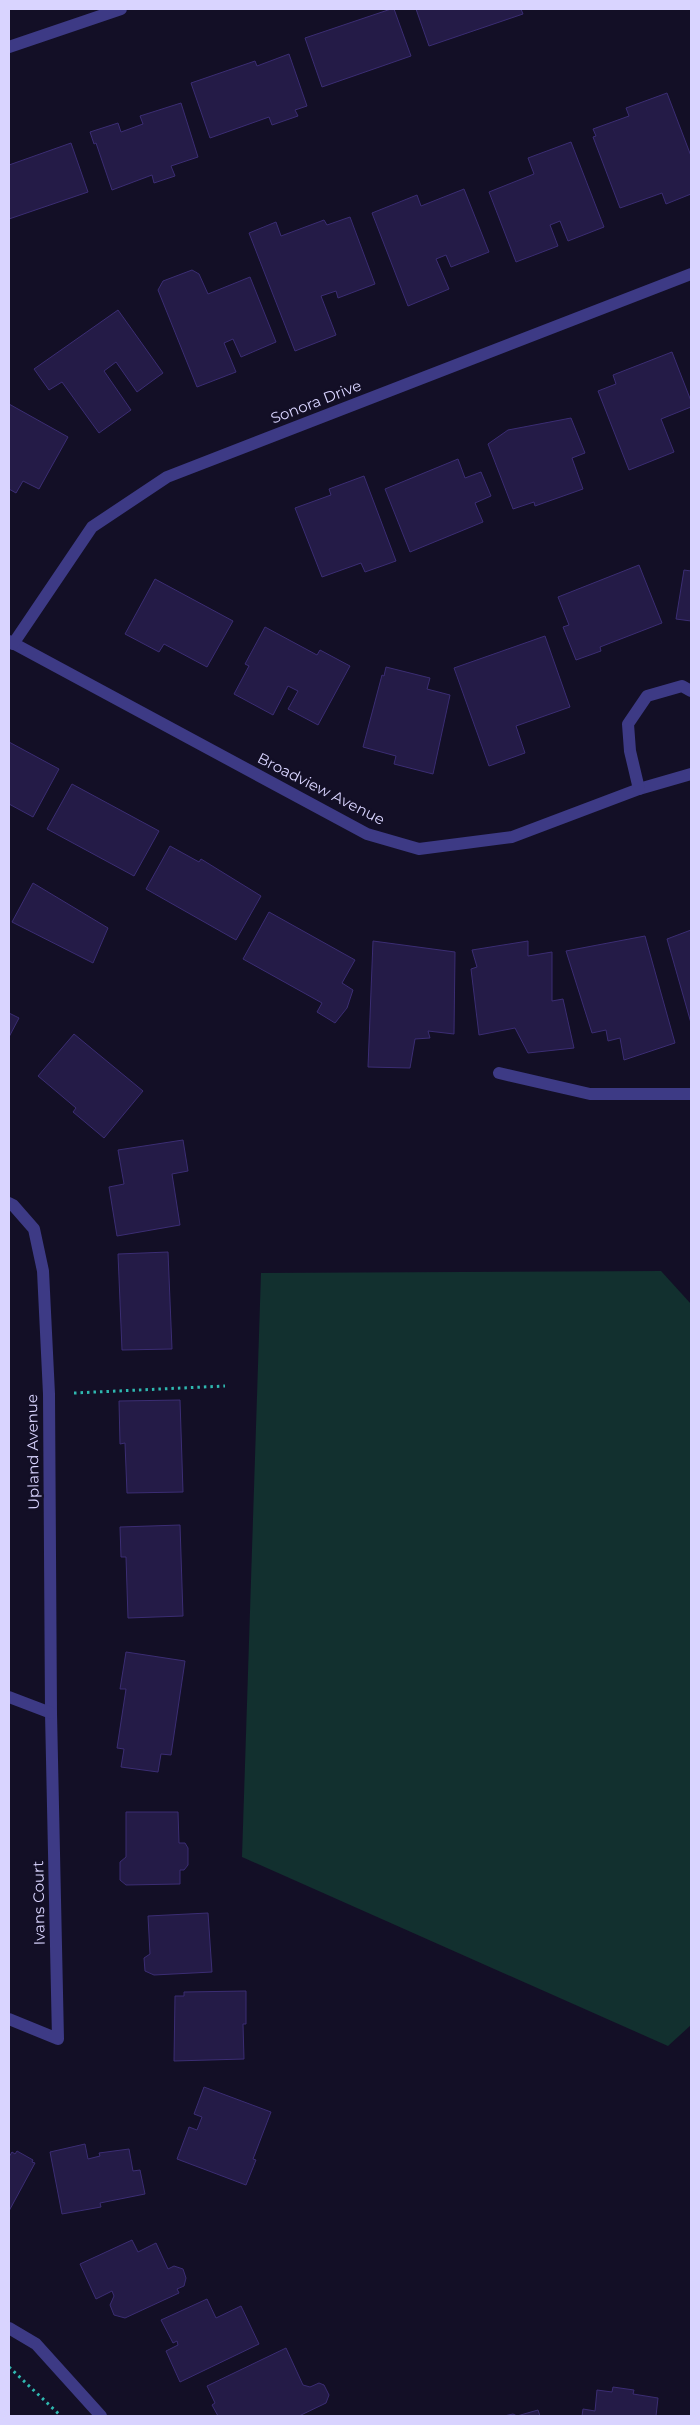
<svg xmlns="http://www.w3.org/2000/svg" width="700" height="2425" font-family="Montserrat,sans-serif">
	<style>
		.green { fill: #12302f }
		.building { fill: #241b47; stroke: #3b2d73 }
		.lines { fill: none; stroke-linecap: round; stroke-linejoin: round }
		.path { stroke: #2fb8b0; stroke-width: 3; stroke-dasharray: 2.5 4; stroke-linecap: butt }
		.street { stroke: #3d3a85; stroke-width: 12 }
		.labels { text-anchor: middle; stroke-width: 4.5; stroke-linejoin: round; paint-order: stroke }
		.street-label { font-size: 15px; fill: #d9d4ff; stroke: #130f26 }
	</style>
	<rect width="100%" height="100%" fill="#130f26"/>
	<!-- green -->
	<path class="green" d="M661,1271l30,33v721l-23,21 -426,-189 19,-584z"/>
	<!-- building -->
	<g class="building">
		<path d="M391,9h3l17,47 -89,31 -17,-49z"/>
		<path d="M416,9h105l2,5 -94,32z"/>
		<path d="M289,54l18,52 -12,4 3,6 -26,9 -3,-8 -59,21 -19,-55 64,-22 2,5z"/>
		<path d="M667,93l24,63v38l-25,10 -4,-11 -42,15 -27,-71 3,-1 -3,-7 36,-13 -3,-8z"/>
		<path d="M181,103l17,54 -27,9 4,10 -21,7 -2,-8 -40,15 -16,-47 -2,1 -4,-12 28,-9 3,9 22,-8 -3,-8z"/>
		<path d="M571,142l33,85 -36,14 -8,-20 -10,4 8,21 -42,16 -27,-70 45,-18 -6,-16z"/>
		<path d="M71,143l17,49 -79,27v-54z"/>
		<path d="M464,189l25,63 -38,15 -5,-12 -10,4 13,30 -41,17 -36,-93 45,-18 4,11z"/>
		<path d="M350,217l25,67 -37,14 -2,-7 -15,5 15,39 -41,16 -46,-118 27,-11 5,14 43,-16 3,5z"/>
		<path d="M192,270l7,4 9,20 42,-17 26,65 -35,15 -8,-18 -9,4 12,29 -39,15 -39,-97 5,-9z"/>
		<path d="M118,310l45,63 -26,19 -21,-30 -12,9 27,39 -32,23 -37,-51 -13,8 -15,-21z"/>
		<path d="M672,352l19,49v6l-30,12 13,33 -45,18 -31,-79 18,-7 -3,-9z"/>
		<path d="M9,404l59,33 -29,52 -16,-8 -7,12 -7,-4z"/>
		<path d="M571,418l14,35 -13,5 11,31 -48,17 -1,-4 -21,7 -25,-65 20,-14z"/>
		<path d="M458,459l7,19 16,-6 10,24 -16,7 8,19 -73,30 -25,-63z"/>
		<path d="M364,476l32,85 -31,11 -4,-9 -39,14 -27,-69 36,-13 -2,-6z"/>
		<path d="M639,565l23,58 -62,24 1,4 -25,9 -13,-33 6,-2 -11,-28z"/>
		<path d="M684,570l7,1v50l-15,-2z"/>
		<path d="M155,579l78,42 -26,46 -43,-23 -5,8 -34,-18z"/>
		<path d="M265,627l52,28 3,-5 30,16 -32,59 -30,-16 10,-18 -10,-5 -15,29 -39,-21 15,-28 -4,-2z"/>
		<path d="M545,636l25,71 -54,19 9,27 -36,13 -35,-98z"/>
		<path d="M386,667l44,11 -3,11 23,6 -17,79 -39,-10 2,-8 -33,-9 19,-72 2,1z"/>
		<path d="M9,742l50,27 -26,48 -24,-13z"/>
		<path d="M72,784l87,47 -25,45 -87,-47z"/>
		<path d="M170,846l29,16 2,-3 60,37 -25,44 -90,-51z"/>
		<path d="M33,883l75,45 -15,35 -81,-41z"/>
		<path d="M269,912l86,48 -13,23 11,7 -6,18 -12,15 -18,-11 5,-9 -79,-44z"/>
		<path d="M691,930v93l-24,-84z"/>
		<path d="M645,936l30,107 -51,17 -4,-22 -12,3 -2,-11 -14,3 -26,-82z"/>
		<path d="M373,941l82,11 -1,82 -26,-3 2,7 -15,1 -5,29 -42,-1z"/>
		<path d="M528,941v15l24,-4v49l11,-2 11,49 -46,5 -13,-25 -36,7 -8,-66 6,-2 -5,-17z"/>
		<path d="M9,1013l10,5 -10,19z"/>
		<path d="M74,1034l69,57 -39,47 -31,-26 3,-4 -38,-32z"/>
		<path d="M183,1140l5,31 -16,3 8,51 -63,11 -8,-49 15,-3 -6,-34z"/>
		<path d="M168,1252l4,97 -50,1 -4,-96z"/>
		<path d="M180,1400l3,92 -56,1 -2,-50 -5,1 -1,-43z"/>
		<path d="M180,1525l3,91 -55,2 -2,-61h-5l-1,-30z"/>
		<path d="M126,1652l59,9 -14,94 -10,-1 -3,18 -37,-5 3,-18 -7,-1 9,-59h-6z"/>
		<path d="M126,1812h52l1,31h6l3,5v17l-4,5h-4v14l-54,1 -6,-5v-18l6,-5z"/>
		<path d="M208,1913l4,59 -58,3 -9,-4 -1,-13 6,-4 -2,-38z"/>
		<path d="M246,1991v33h-3l1,35 -70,2 1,-65h9v-4z"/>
		<path d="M204,2087l67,25 -18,47 3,1 -10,25 -69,-26 12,-32 8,3 5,-13 -8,-3z"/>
		<path d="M85,2144l3,15 12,-3 -1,-3 30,-4 4,22 7,-1 5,24 -45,9 1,4 -39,7 -12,-62z"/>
		<path d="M17,2151l16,9 -1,2 3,1 -26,48v-54l3,-5 3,2z"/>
		<path d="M132,2240l6,12 18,-9 12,26 6,-3 9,3 3,9 -2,8 -7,3 2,4 -54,25 -11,-3 -4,-10 4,-9 -2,-5 -16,8 -16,-35z"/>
		<path d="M207,2299l9,19 25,-12 18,38 -79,38 -14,-31 12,-6 -1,-4 -4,2 -12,-23z"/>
		<path d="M286,2348l17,37 7,2 9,-4 5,2 5,10 -3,8 -27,13h-81l-6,-11 3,-2 -8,-17z"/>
		<path d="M613,2387l21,3 -1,4 25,4 -2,18h-74l1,-7 12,2 2,-21 15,2z"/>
		<path d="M538,2410l2,6h-36l9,-2 4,2z"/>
	</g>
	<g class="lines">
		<!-- path -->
		<g class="path">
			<path d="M74,1393l151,-7"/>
			<path d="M9,2367l52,49"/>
		</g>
		<!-- street -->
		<g class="street">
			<path d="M9,47l112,-38"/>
			<path d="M9,641l358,193 52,15 93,-12 127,-48 52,-15"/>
			<path d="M13,644l79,-117 75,-50 524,-203"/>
			<path d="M639,789l-9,-38 -2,-27 19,-28 35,-10 9,5"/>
			<path d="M499,1073l91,21h101"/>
			<path d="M9,1203l4,2 21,24 9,42 6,123 2,319 7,326 -49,-20"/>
			<path d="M9,1697l42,16"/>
			<path d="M9,2328l27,16 65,72"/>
		</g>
	</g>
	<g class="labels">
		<!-- street labels -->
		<g class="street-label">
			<text transform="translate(316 402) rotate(-21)" y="5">Sonora Drive</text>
			<text transform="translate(321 789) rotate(27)" y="5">Broadview Avenue</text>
			<text transform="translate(33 1452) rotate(-91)" y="5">Upland Avenue</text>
			<text transform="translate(39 1903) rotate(-91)" y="5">Ivans Court</text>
		</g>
	</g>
	<!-- border -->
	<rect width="700" height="2425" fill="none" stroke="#d9d4ff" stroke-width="20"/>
</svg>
